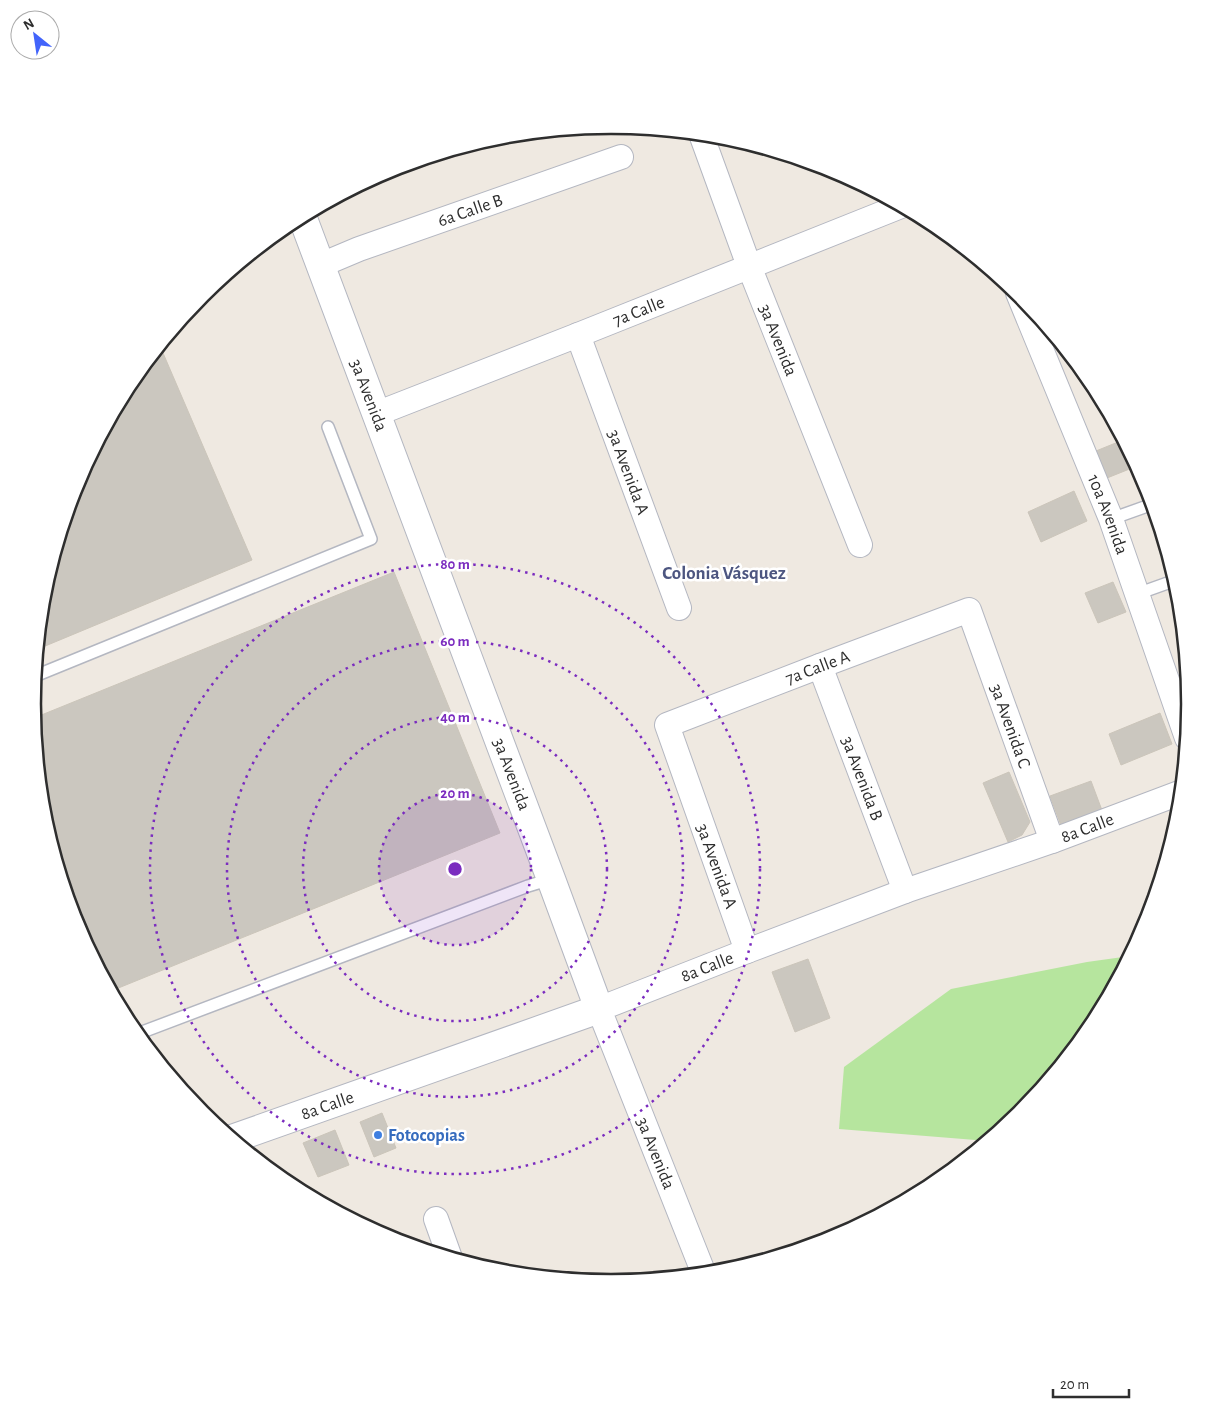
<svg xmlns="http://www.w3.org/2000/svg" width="1223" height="1409" font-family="'Alegreya Sans',sans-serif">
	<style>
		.green { fill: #b6e59e }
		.building { fill: #cbc7bf; stroke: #cbc5ba }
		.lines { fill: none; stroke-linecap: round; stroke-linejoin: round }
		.service-casing { stroke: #b4b7c1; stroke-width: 14 }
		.minor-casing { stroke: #b4b7c1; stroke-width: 26 }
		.tertiary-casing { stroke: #b4b7c1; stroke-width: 30 }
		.service { stroke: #fff; stroke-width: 11 }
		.minor { stroke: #fff; stroke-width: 24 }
		.tertiary { stroke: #fff; stroke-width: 28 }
		.ring { fill: none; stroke: #7b2cbf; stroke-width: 2.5; stroke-dasharray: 2.5 5 }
		.shop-dot { fill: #3f7fe0; stroke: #fff; stroke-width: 2 }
		.labels { text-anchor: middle; stroke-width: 5; stroke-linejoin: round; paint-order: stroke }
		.street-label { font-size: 18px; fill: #2e2e2e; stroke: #fff }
		.shop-label { font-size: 18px; font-weight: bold; fill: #366cbe; stroke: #fff; text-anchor: start }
		.neighbourhood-label { font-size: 19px; font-weight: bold; fill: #4d5680; stroke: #fff }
		.rim { fill: none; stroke: #2e2e2e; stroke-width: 2.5 }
		.centre { fill: #7b2cbf; stroke: #fff; stroke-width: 2.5 }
		.ring-label { font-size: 15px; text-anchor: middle; font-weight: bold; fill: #7b2cbf; stroke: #fff; stroke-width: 5; stroke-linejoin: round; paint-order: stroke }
	</style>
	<rect width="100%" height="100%" fill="#efe9e1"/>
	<!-- green -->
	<path class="green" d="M1130,956l-37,70 -72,88 -33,27 -149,-12 5,-62 107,-78 136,-27z"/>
	<!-- building -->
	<g class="building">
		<path d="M160,346l92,214 -214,89 6,-58 33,-108 53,-100z"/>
		<path d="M1123,440l14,26 -30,12 -11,-27z"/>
		<path d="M1074,491l13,30 -46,21 -13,-30z"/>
		<path d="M394,572l106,261 -389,158 -35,-65 -32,-109 -10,-99z"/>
		<path d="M1113,582l13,30 -28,11 -13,-30z"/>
		<path d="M1160,713l12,31 -51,21 -12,-31z"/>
		<path d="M1009,772l21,50 -8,13 -14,7 -25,-59z"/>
		<path d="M1091,781l12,32 -41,15 -12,-32z"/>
		<path d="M808,959l22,59 -35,14 -23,-60z"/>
		<path d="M382,1113l14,35 -22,9 -14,-35z"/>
		<path d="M335,1130l14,35 -31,12 -15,-34z"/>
	</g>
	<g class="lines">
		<!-- service casing -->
		<g class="service-casing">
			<g id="service">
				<path d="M1111,519l42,-15"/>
				<path d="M1137,594l39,-14"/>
				<path d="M35,676l336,-137 -43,-112"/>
				<path d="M137,1034l391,-148 23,-7"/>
			</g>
		</g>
		<!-- minor casing -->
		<g class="minor-casing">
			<g id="minor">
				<path id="s1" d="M701,134l48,132 111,279"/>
				<path id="s2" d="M321,265l38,-16 262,-92"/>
				<path id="s3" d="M1018,293l93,226 76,219"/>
				<path id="s4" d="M578,335l101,273"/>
				<path id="s5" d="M376,414l202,-79 323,-129"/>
				<path id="s6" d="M820,666l85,225"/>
				<path id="s7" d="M747,951l-80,-226 153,-59 149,-56 83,231"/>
				<path d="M436,1219l14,39"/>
				<path id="s8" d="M704,1274l-105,-265 148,-58 158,-60 147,-50 130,-49"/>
			</g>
		</g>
		<!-- tertiary casing -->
		<g class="tertiary-casing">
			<g id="tertiary">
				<path id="s9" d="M232,1139l367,-130 -48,-130 -249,-663"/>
			</g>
		</g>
		<!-- service -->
		<use href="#service" class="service"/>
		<!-- minor -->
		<use href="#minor" class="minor"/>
		<!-- tertiary -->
		<use href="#tertiary" class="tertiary"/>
	</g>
	<!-- distance rings -->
	<circle cx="455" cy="869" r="76" fill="#7b2cbf" fill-opacity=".12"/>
	<g class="ring">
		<circle cx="455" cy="869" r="76"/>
		<circle cx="455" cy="869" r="152"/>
		<circle cx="455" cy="869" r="228"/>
		<circle cx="455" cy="869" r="305"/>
	</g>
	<!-- markers -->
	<circle class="shop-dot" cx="378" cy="1135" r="5"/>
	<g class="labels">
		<!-- street labels -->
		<g class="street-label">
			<text dy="6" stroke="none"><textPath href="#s2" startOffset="159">6a Calle B</textPath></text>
			<text dy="6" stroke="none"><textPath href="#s5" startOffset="282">7a Calle</textPath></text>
			<text dy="6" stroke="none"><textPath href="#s1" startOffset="220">3a Avenida</textPath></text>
			<text transform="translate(369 395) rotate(69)" y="6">3a Avenida</text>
			<text dy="6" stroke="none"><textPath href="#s4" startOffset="146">3a Avenida A</textPath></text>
			<text dy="6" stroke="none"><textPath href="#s3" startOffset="239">10a Avenida</textPath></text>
			<text dy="6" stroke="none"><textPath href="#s7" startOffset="401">7a Calle A</textPath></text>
			<text dy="6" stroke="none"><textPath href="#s7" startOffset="686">3a Avenida C</textPath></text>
			<text transform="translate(512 774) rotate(69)" y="6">3a Avenida</text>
			<text dy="6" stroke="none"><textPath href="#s6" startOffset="120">3a Avenida B</textPath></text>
			<text dy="6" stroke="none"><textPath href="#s8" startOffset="806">8a Calle</textPath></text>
			<text transform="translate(717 866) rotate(70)" y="6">3a Avenida A</text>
			<text dy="6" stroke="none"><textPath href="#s8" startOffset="401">8a Calle</textPath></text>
			<text dy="6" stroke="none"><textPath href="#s9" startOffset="101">8a Calle</textPath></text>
			<text transform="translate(656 1153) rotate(68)" y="6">3a Avenida</text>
		</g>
		<!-- shop labels -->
		<g class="shop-label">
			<text x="388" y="1141">Fotocopias</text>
		</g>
		<!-- neighbourhood labels -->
		<g class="neighbourhood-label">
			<text x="724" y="579">Colonia Vásquez</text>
		</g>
	</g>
	<!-- crop -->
	<path d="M0 0H1223V1409H0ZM41 704a570 570 0 1 1 1140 0a570 570 0 1 1-1140 0Z" fill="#fff" fill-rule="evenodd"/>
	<path class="rim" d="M41 704a570 570 0 1 1 1140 0a570 570 0 1 1-1140 0Z"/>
	<circle cx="455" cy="869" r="8" class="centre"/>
	<g class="ring-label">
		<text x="455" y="569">80 m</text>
		<text x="455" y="646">60 m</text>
		<text x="455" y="722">40 m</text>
		<text x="455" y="798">20 m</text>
	</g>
	<!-- north arrow -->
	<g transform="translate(35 35) rotate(330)"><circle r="24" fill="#ffffff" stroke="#ababab"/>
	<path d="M0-4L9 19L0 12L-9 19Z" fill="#4264fb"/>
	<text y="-8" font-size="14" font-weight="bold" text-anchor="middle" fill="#2e2e2e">N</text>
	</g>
	<!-- scale -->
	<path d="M1053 1389v8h76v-8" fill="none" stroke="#2e2e2e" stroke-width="2.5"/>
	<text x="1060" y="1389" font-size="15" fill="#2e2e2e" stroke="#ffffff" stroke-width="4" paint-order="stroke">20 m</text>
</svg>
